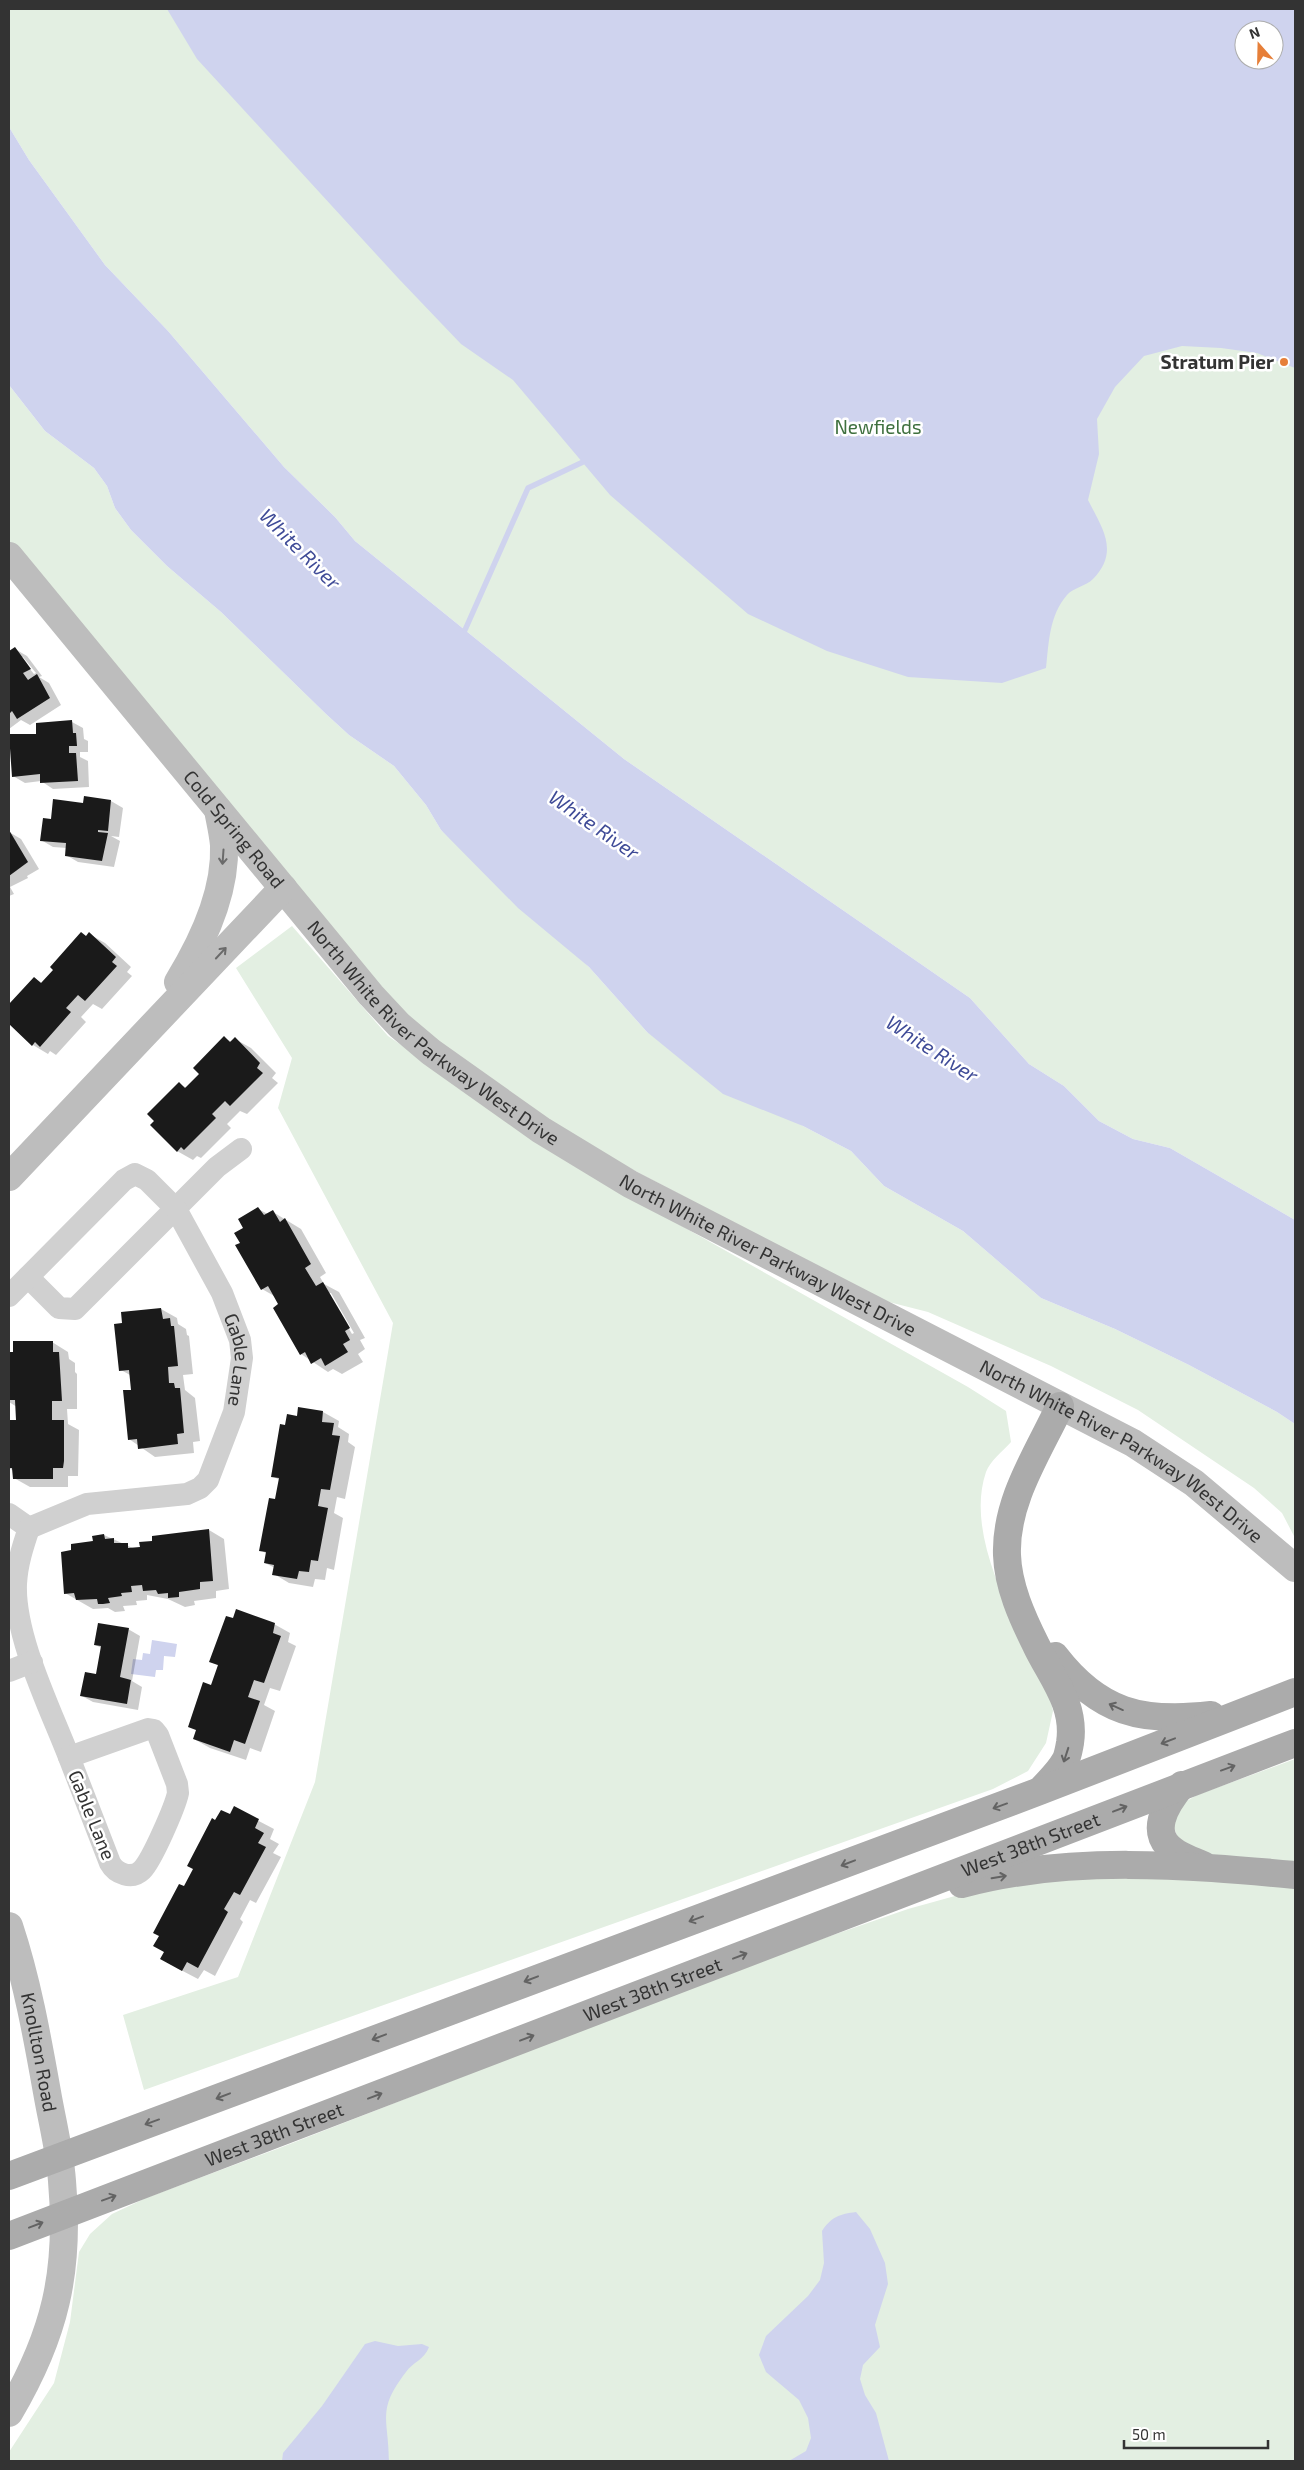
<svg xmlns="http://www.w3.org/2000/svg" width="1304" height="2470" font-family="'Exo 2',sans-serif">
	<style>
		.green { fill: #e3efe2; fill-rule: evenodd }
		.water { fill: #cfd3ee; fill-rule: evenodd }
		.shadow { fill: #0003; fill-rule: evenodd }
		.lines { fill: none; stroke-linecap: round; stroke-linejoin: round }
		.stream { stroke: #cfd3ee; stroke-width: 5.5 }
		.building { fill: #1a1a1a }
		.street { stroke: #d0d0d0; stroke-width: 22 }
		.secondary { stroke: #bdbdbd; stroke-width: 28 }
		.primary { stroke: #ababab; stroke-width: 28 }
		.oneway { stroke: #6a6a6a }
		.oneway2 { stroke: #636363 }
		.poi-dot { fill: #e67f39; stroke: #fff; stroke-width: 2 }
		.labels { text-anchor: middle; stroke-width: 5; stroke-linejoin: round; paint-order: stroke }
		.poi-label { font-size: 19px; font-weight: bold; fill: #333; stroke: #fff; text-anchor: end }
		.park-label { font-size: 19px; fill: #3f703f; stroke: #fff }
		.street-label { font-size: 19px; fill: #333; stroke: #fff }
		.water-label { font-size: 20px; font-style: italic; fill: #3f4b97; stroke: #fff }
	</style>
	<rect width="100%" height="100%" fill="#fff"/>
	<!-- green -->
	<g class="green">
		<path d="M9,9h1286v1211l-125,-72 -37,-9 -34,-18 -35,-35 -35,-22 -59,-66 -346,-239 -269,-218 -20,-24 -51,-50 -116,-136 -63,-66 -76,-105 -20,-33zM1244,30h30v30h-30z"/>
		<path d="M9,385l36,46 49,37 13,18 8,22 16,22 36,36 54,46 105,102 23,21 45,31 32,39 15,25 148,137 58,65 156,94 48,25 33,35 79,45 78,67 74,31 74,36 88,47 18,12v114l-13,-25 -28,-25 -116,-78 -87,-44 -123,-54 -47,-12 -282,-148 -78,-48 -115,-84 -397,-475z"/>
		<path d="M292,926l96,110 212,144 368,207 38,24 5,31c-8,9 -21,19 -25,30 -23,67 34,158 62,218l5,21 -7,32 -18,28 -35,18 -849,301 -21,-75 115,-38 77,-195 78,-459 -115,-215 14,-50 -56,-90z"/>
		<path d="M1295,1759v104l-101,-10 -17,-17 -3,-9 1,-11 10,-14 12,-7z"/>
		<path d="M1138,1872l157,15v574h-1286v-9l45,-69 16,-61 9,-70 11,-18 22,-20 34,-16 131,-49 487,-190 144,-50 83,-23z"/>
	</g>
	<!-- water -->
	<g class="water">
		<path d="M167,9h1128v359l-38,-15 -36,-5 -39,-2 -38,10 -29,31 -18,32 2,35 -11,46c14,28 32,51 5,79 -7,7 -20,9 -26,16 -18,21 -18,47 -21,73l-44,15 -94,-6 -81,-26 -79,-37 -138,-119 -97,-115 -52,-36 -63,-66 -201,-219zM1244,30h30v30h-30z"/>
		<path d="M9,127l20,33 76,105 63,66 116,136 51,50 20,24 269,218 346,239 59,66 35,22 35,35 34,18 37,9 125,72v204l-18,-12 -88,-47 -74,-36 -74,-31 -78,-67 -79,-45 -33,-35 -48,-25 -80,-32 -76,-62 -58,-65 -71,-59 -77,-78 -15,-25 -32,-39 -45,-31 -23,-21 -105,-102 -54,-46 -36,-36 -16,-22 -8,-22 -13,-18 -49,-37 -36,-46z"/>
		<path d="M152,1640l25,4 -2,13 -11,-1 -1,14h-7l-1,7 -24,-3 2,-15 9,1 1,-7 7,1z"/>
		<path d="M856,2212l14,17 15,34 3,21 -13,41 5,22 -17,18 -3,14 5,16 11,18 13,48h-100l17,-10 5,-13 -3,-20 -9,-18 -33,-28 -7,-17 7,-19 42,-40 12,-16 4,-17 -2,-32c9,-14 18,-17 34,-19z"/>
		<path d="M375,2341l23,5 24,-2 7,3c-5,13 -16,15 -23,25 -30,39 -17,46 -17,89h-107l1,-8 39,-47 43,-62z"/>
	</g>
	<!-- shadow -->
	<g class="shadow">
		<path d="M15,649l12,7 15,20 -3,1 10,6 12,22 -31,20 -9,-5 -12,9v-76zM20,657h3l13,16 -2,1z"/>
		<path d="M72,722l11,6 1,11 4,2v11h-8v5l8,4 1,26 -36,2 -12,-8 -16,2 -12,-7 25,-41z"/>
		<path d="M85,798l26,3 12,7 -4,29 -8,-1 9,5 -6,26 -36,-5 -12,-7 1,-7 -14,-1 -12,-7 11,-19 32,-17z"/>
		<path d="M9,832l12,7 18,30 -12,7 1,2 -18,9 4,7 -5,2z"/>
		<path d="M89,934l16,9 26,24 -4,5 5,4 -30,33 -9,-5 -12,13 5,5 -30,33 -6,-4 -2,3 -15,-9 -24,-22 2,-8 -2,-2v-7l25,-28 8,5z"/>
		<path d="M224,1038l8,4 3,-3 16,9 25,25 -4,5 6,5 -31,31 -7,-3 -13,13 4,4 -30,30 -4,-2 -4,4 -16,-9 2,-67 8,4 14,-14z"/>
		<path d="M258,1209l10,5 5,-2 28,17 25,44 -6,4 4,7 15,8 26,46 -5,2 5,9 -7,5 5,8 -21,12 -9,-5 -5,3 -27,-18 -21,-49 -4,-8 -14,-8 -21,-46 4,-15zM328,1293h3l23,40 -2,1z"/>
		<path d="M161,1309l16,9 1,6 8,5 1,6 2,1 4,38 -10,1 2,15 10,8 5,43 -7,1 1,11 -39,4 -26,-18 3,-48 -2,-16 -9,-5 2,-46z"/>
		<path d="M52,1342l16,10 1,7 6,4v9l2,2v35h-10l1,15 11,6 -1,46h-10v11h-38l-16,-9v-7l-5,-3v-47h8v-14l-8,-5v-48z"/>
		<path d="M323,1412l16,9 -1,6 11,7 -1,8 7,5 -10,52 -8,-2 -3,16 9,5 -9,52 -7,-2 -2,12 -10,-1 -2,8 -24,-4 -15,-9 1,-6 -10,-5 2,-9 -6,-4 15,-50 4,-20 -8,-4 14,-50 12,-9z"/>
		<path d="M209,1530l15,9 5,50 -13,2v7l-22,3 1,4 -10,2 -17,-8 -21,-4v5l-11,1 1,4 -14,1 2,5 -10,1 -7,-4 -15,1 -28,-16 7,-42 32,-16 31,14 18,-7z"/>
		<path d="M274,1624l16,9 -2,9 8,4 -16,45 -10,-3 -6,17 11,6 -14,41 -11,-4 -4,12 -36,-12 -16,-9 25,-73 -8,-4z"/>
		<path d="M128,1629l12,7 -8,45 10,6 -4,23 -45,-8 -11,-6 15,-20 5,-28 -7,-3z"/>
		<path d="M234,1808l40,21 -4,10 9,5 -6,9 8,4 -25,46 -6,-3 -10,19 3,3 -28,54 -11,-6 -6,9 -21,-11 -12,-16 20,-64 31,-67 14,-5z"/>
	</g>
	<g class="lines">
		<!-- stream -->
		<path class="stream" d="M465,630l63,-142 55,-26"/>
	</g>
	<!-- building -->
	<g class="building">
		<path d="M15,647l16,22 -8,4 5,7 9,-6 13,24 -33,21 -5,-8 -3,3v-63z"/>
		<path d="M72,720l1,13h3l1,13h-8v7h7l2,28 -38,2v-9l-28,3 -3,-43h27v-11z"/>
		<path d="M84,796l27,4 -3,31 -10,-1v2l10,1 -6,28 -37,-5 1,-13 -26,-2 3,-23 8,1 2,-20 30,4z"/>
		<path d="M9,830l19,32 -19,14z"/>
		<path d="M81,932l5,4 3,-4 27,25 -4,5 5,4 -32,35 -7,-6 -12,13 5,4 -31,35 -5,-5 -3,4 -23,-22v-20l25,-27 7,6 12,-13 -3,-3z"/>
		<path d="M224,1036l6,6 5,-5 25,26 -3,5 6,5 -33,33 -5,-5 -13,13 4,4 -32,32 -3,-3 -4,5 -27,-27 4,-4 -7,-7 32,-32 6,6 14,-14 -6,-6z"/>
		<path d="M258,1207l6,8 9,-5 7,12 5,-4 26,46 -6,4 11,18 7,-4 27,46 -5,3 5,9 -7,4 5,8 -23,14 -4,-8 -10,6 -6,-12 -5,3 -27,-47 5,-4 -10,-18 -7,4 -26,-45 5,-2 -6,-10 9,-5 -5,-9z"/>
		<path d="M161,1308l2,11 7,-1 1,8h3l4,40 -10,1 1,16h5l1,5h5l4,45 -7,1 1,10 -40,5 -1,-10 -9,1 -5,-50h8l-2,-20 -10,1 -5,-47 8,-1 -1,-11z"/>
		<path d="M13,1341h40v11h6l3,49h-10v19h12v41l-1,7h-10v11h-40l-1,-11h-3v-48h7l-1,-20h-6v-48h4z"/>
		<path d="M298,1407l25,4 -1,11 12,1 -2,12 8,1 -10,54 -9,-1 -3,17 10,2 -10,53 -7,-1 -2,12 -10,-1 -2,8 -25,-4 2,-10 -10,-2 2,-11 -7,-1 10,-53 6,1 4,-21 -8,-1 9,-53 5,1 2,-11 10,2z"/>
		<path d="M209,1529l4,52 -13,1v7l-21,3v5l-11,1v-5l-10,1 -2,-4 -13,1 -1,-6 -11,1 1,6 -11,1 1,3 -14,2 2,5 -7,1h-5l-1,-5 -21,1 -2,-7 -10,1 -3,-42 10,-2v-6l22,-3 -1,-5 12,-2 1,5 9,-1v5h14v5l12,-1 -1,-5 13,-1v-5z"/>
		<path d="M236,1609l39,14 -2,10 8,3 -17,47 -10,-3 -6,17 12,4 -15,43 -11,-4 -4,12 -37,-13 3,-9 -8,-3 15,-45 8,3 7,-20 -9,-3 17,-46 7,2z"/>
		<path d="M98,1623l31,5 -9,49 11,3 -4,24 -47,-8 5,-24 11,2 5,-28 -7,-1z"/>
		<path d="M234,1806l25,13 -4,9 9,5 -6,10 8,4 -26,48 -6,-3 -10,17 4,3 -30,56 -11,-6 -5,9 -22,-12 4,-7 -11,-6 6,-10 -6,-3 26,-49 5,2 9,-17 -6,-3 25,-48 3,2 6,-10 9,4z"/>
	</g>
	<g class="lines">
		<!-- street -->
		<g class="street">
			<path d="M28,1277l31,31 16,1 142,-142 24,-18"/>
			<path id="s1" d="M9,1296l115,-116 11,-6 12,6 29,29 46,84 18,47 2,18 -8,54 -26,68 -8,8 -13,6 -100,10 -58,24"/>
			<path d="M9,1514l20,14"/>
			<path d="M29,1528c-6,18 -12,36 -13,56 -2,52 34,124 53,173"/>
			<path d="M9,1671l23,-9"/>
			<path d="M148,1729l6,1 4,5 19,49 1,9c-3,14 -26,67 -36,77 -10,10 -26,4 -32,-7l-41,-106z"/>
		</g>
		<!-- secondary -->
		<g class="secondary">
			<path id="s2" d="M9,556l362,439 28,30 32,27 110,78 89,54 503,259 61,40 101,85"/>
			<path d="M178,982c24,-39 48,-90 46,-137 -1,-12 -4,-24 -6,-35"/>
			<path d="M9,1177l274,-289"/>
			<path id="s3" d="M9,1926c18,54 28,110 38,166 5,29 13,60 15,89 8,91 -7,154 -53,232"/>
		</g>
		<!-- primary -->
		<g class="primary">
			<path d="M1055,1656c44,57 87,67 156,59"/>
			<path d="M1182,1785c-16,19 -36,50 -5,68 8,5 17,8 26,12"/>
			<path d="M1041,1790c8,-9 18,-18 24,-29 3,-5 4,-13 5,-18 6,-39 -19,-66 -34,-98 -14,-28 -28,-59 -29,-90 -2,-54 31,-102 53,-149"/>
			<path d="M962,1884c108,-29 224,-19 333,-9"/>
			<path d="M9,2176l1031,-385 255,-99"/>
			<path id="s4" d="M9,2236l1286,-493"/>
		</g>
	</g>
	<!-- one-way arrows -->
	<defs><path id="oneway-shaft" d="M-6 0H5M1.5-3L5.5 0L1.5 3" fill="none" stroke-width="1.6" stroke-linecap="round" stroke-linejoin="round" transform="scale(1.25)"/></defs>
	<g class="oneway">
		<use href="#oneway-shaft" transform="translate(223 857) rotate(94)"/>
		<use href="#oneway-shaft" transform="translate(221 953) rotate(-47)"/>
	</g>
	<g class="oneway2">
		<use href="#oneway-shaft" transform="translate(1116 1707) rotate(-156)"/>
		<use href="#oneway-shaft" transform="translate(1168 1741) rotate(159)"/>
		<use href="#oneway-shaft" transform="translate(1066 1755) rotate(108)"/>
		<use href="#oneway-shaft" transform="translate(1228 1768) rotate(-20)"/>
		<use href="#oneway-shaft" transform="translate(1000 1806) rotate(160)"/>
		<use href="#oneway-shaft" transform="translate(1120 1809) rotate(-21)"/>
		<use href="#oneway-shaft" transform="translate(848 1863) rotate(159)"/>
		<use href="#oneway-shaft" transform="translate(999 1877) rotate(-9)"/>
		<use href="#oneway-shaft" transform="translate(696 1919) rotate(160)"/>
		<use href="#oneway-shaft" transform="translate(740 1956) rotate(-21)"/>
		<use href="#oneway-shaft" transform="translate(531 1979) rotate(159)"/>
		<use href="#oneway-shaft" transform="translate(379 2037) rotate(159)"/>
		<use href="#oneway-shaft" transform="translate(527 2038) rotate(-21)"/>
		<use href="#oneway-shaft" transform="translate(223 2096) rotate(159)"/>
		<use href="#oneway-shaft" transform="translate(375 2096) rotate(-21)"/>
		<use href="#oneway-shaft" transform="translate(152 2122) rotate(160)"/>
		<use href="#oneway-shaft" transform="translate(109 2198) rotate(-20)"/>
		<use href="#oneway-shaft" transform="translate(36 2225) rotate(-21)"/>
	</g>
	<!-- markers -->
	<circle class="poi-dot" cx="1284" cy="362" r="5"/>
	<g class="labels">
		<!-- poi labels -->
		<g class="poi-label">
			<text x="1274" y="369">Stratum Pier</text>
		</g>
		<!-- park labels -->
		<g class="park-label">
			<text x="878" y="434">Newfields</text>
		</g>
		<!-- street labels -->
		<g class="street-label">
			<text dy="7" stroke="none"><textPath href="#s2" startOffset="354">Cold Spring Road</textPath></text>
			<text dy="7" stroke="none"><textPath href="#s2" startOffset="641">North White River Parkway West Drive</textPath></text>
			<text dy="7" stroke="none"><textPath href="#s2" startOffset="1046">North White River Parkway West Drive</textPath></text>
			<text dy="7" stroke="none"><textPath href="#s1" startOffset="396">Gable Lane</textPath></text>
			<text dy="7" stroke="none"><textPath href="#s2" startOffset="1451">North White River Parkway West Drive</textPath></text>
			<text transform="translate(92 1815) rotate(68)" y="7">Gable Lane</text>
			<text dy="7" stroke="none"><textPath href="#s4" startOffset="1094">West 38th Street</textPath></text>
			<text dy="7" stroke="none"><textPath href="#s4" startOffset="689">West 38th Street</textPath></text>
			<text dy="7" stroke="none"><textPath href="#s3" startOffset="130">Knollton Road</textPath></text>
			<text dy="7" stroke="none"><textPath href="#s4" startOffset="284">West 38th Street</textPath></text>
		</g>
		<!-- water labels -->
		<g class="water-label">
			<text transform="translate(300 549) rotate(45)" y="7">White River</text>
			<text transform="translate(594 825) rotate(35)" y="7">White River</text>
			<text transform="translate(932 1049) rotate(33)" y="7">White River</text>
		</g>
	</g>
	<!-- border -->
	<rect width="1304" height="2470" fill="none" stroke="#333333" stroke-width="20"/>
	<!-- north arrow -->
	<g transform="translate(1259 45) rotate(340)"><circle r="24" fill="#ffffff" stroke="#adadad"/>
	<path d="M0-4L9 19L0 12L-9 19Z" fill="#e67f39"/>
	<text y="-8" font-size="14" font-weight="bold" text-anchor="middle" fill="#333333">N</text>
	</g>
	<!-- scale -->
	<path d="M1124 2440v8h144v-8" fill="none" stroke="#333333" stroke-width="2.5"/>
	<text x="1132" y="2440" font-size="15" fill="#333333" stroke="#ffffff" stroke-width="4" paint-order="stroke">50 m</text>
</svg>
